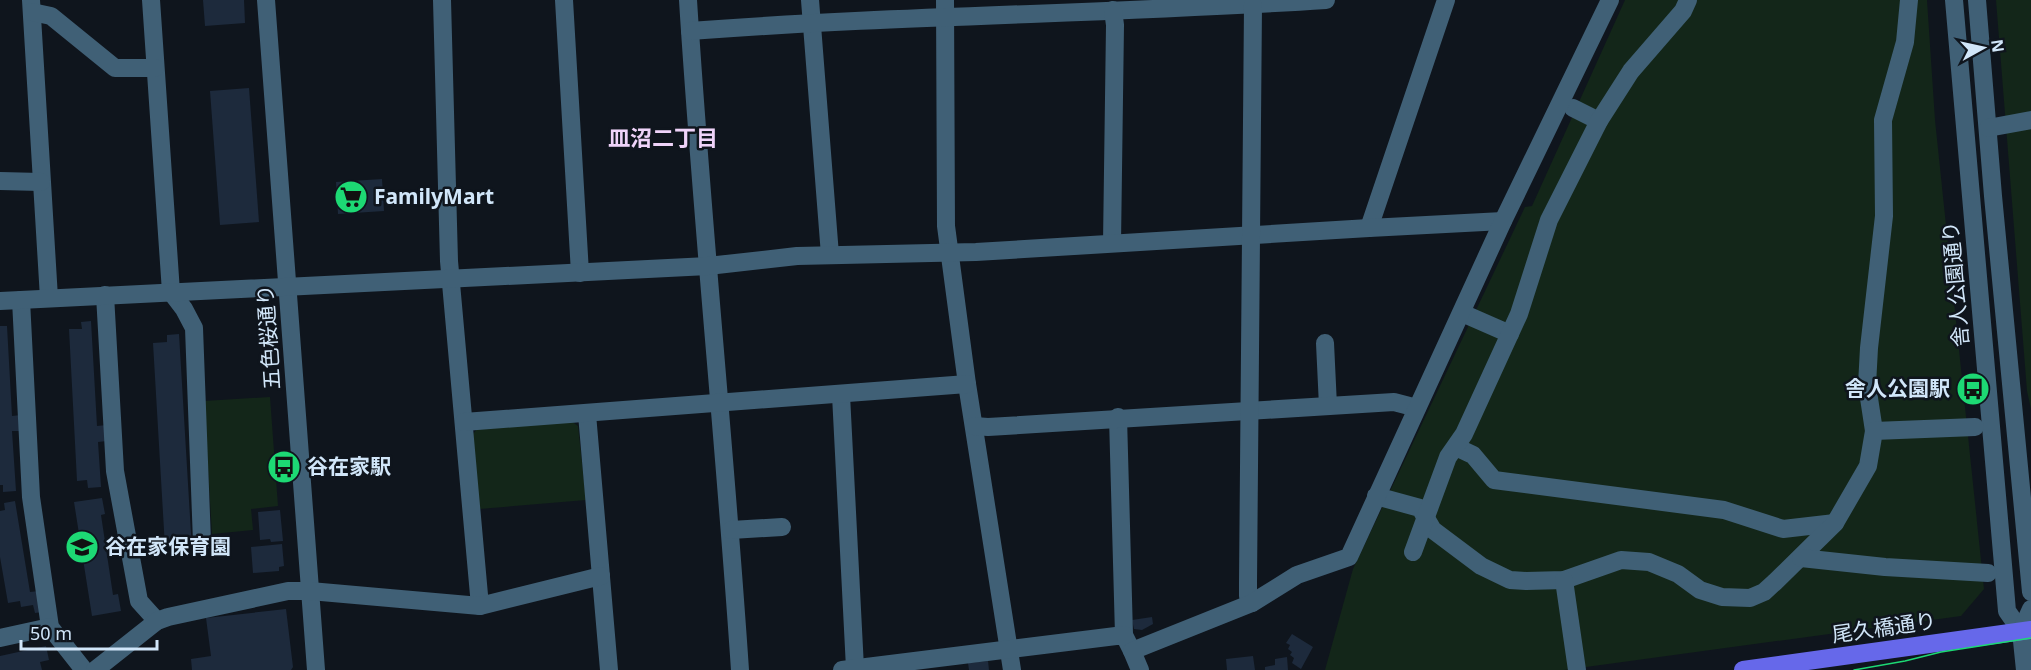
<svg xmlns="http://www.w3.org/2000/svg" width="2031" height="670" font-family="'Noto Sans','Noto Sans JP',sans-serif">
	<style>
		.green { fill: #132619 }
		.building { fill: #1d2a3c }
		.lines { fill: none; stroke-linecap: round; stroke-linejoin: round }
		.minor { stroke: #406076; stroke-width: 18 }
		.major { stroke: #6668ea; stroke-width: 18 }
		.tram { stroke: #1dd974; stroke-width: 1.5 }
		.labels { text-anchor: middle; stroke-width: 5; stroke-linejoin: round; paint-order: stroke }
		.poi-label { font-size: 21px; font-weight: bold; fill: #d1e6f9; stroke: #0f151d; text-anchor: start }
		.street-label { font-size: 21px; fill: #d1e6f9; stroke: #0f151d }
		.neighbourhood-label { font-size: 22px; font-weight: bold; fill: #efd3f9; stroke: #0f151d }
	</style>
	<rect width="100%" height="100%" fill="#0f151d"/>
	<!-- green -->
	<g class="green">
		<path d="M1625,0h302l8,120 49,469 -23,27 -397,54h-239l28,-101 172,-362 7,-1z"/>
		<path d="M1996,0h35v409l-4,-18z"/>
		<path d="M270,397l8,109 -27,3 2,21 -41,4 -8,-133z"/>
		<path d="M571,421l7,5 8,74 -107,9 -6,-75 5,-6z"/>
	</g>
	<!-- building -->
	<g class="building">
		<path d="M203,0h41l1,23 -40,3z"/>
		<path d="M249,88l10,134 -39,3 -10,-134z"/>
		<path d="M382,179l2,32 -46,3 -2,-32z"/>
		<path d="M91,321l6,105 10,-1v16l-9,1 3,45 -13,1 -1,-8 -10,1 -8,-152h13l-1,-7z"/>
		<path d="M0,326h7l5,90 9,-1 1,16h-10l4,60 -13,1v-7h-3z"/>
		<path d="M179,334l13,216h-9v-4l-18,1 -12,-204 14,-1v-7z"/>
		<path d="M102,498l3,16 -4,1 12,80 5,-1 3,17 -29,5 -18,-114z"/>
		<path d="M15,501l15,91 9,-1 3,21 -7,1 -2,-8 -12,2 -1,-6 -12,2 -8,-46v-46l5,-1 -1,-7z"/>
		<path d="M280,510l3,31 -12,1 -1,-3 -10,1 -2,-28z"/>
		<path d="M282,544l2,22 -5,1v4l-26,2 -2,-26z"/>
		<path d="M286,609l7,58 -2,3h-99l-1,-11 20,-3 -5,-38z"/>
		<path d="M1152,617l1,7 -11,6 -8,-1 -2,-9z"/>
		<path d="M1292,634l21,13 -12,22 -9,-6 2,-5 -4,-3 2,-3 -4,-3 2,-4 -4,-2z"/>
		<path d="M46,646l3,14 -9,2 2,8h-42v-14z"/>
		<path d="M1253,656l2,14h-28l-1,-11z"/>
		<path d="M1287,657l1,13h-23v-3l10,-2v-6z"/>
		<path d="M988,661l1,9h-20l-1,-7z"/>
	</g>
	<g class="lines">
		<!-- minor -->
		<g class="minor">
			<path d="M31,0l18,298"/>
			<path d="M151,0l20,292 13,17 10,19 8,214"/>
			<path d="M266,0l50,670"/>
			<path d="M442,0l7,261 31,345"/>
			<path d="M564,0l16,273"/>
			<path d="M688,0c14,224 37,446 52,670"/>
			<path d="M810,0l20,255"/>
			<path d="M945,0l1,226 21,158 45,286"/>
			<path d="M1954,0l53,611 14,20"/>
			<path d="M1977,0l16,196 38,396"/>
			<path d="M32,12l19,4 64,52h40"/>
			<path d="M690,31c212,-16 424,-17 636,-31"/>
			<path d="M1573,108l26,13"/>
			<path d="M1988,128l43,-8"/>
			<path d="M0,181l41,1"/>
			<path d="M1369,228l77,-228"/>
			<path d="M1112,243l3,-218 -2,-15"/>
			<path d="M105,295l10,176 24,130 18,20"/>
			<path d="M21,300l10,197 19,130 34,43"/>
			<path d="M0,301l708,-35 89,-10 179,-4 393,-24 134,-7"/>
			<path d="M1462,313l48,21"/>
			<path d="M1325,343l3,63"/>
			<path d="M841,395l14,273"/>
			<path d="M587,414l22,256"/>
			<path d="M1118,417l6,218"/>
			<path d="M464,422l503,-38"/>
			<path d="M974,426l14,1 406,-25 23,6"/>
			<path d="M1874,431l-7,-46 2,-37 15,-132 -1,-96 22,-78 4,-42"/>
			<path d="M1456,447l17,8 21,25 230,30 59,19 52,-6"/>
			<path d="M1376,496l44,12 13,22 48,36 29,14 16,1 38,-1 57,-20 28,2 29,12 22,16 22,7 28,1 14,-6 11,-10 60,-59 33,-57 6,-35 101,-4"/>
			<path d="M731,530l51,-3"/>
			<path d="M1413,552l35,-95 16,-23 55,-120 30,-94 50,-99 32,-50 52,-60 5,-11"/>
			<path d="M1801,558l84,9 103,6"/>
			<path d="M1564,580l13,90"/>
			<path d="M1252,603l-4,-7v-13l5,-578"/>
			<path d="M0,638l50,-11"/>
			<path d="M95,670l62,-49 11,-4 120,-26h22l170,15 121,-30"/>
			<path d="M842,670l282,-35 8,16"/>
			<path d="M1140,670l-8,-19 120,-48 45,-28 52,-18 154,-336 107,-221"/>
			<path d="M2025,670l-4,-39 10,-22"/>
		</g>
		<!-- major -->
		<path class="major" d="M1743,670l288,-40"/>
		<!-- tram -->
		<path class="tram" d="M1854,670l51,-9 36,-9 90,-14"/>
	</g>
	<!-- icons -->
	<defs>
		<g id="supermarket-disc" transform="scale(1.725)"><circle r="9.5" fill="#1dd974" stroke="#0f151d"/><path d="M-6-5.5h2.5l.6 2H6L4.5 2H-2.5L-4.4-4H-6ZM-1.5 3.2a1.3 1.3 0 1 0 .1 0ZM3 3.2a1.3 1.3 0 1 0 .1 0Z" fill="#111"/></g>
		<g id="bus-disc" transform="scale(1.725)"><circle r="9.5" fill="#1dd974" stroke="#0f151d"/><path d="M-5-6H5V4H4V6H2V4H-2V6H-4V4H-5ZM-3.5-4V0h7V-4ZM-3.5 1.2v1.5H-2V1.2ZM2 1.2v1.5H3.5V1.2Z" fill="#111"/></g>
		<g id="school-disc" transform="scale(1.725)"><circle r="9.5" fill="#1dd974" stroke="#0f151d"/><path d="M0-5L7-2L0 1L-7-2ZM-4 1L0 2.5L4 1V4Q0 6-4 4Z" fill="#111"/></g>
	</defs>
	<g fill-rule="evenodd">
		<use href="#supermarket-disc" x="351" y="197"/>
		<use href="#bus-disc" x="1973" y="389"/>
		<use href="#bus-disc" x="284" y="467"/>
		<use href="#school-disc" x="82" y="547"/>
	</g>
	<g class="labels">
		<!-- poi labels -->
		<g class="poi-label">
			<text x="374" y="204">FamilyMart</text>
			<text x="1950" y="396" text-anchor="end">舎人公園駅</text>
			<text x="307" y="474">谷在家駅</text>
			<text x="105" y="554">谷在家保育園</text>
		</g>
		<!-- street labels -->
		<g class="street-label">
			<text transform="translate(1956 284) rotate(-95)" y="7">舎人公園通り</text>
			<text transform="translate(269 337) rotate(-94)" y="7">五色桜通り</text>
			<text transform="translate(1884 628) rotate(-8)" y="7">尾久橋通り</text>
		</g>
		<!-- neighbourhood labels -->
		<g class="neighbourhood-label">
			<text x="663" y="146">皿沼二丁目</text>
		</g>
	</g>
	<!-- north arrow -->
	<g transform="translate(1983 48) rotate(82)" stroke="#0f151d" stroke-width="4.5" paint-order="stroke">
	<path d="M0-4.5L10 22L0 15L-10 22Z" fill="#d1e6f9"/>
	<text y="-9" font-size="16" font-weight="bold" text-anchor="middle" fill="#d1e6f9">N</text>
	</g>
	<!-- scale -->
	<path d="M21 640v9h136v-9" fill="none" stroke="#d1e6f9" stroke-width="3"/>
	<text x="30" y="640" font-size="18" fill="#d1e6f9" stroke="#0f151d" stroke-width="4.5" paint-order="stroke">50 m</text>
</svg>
